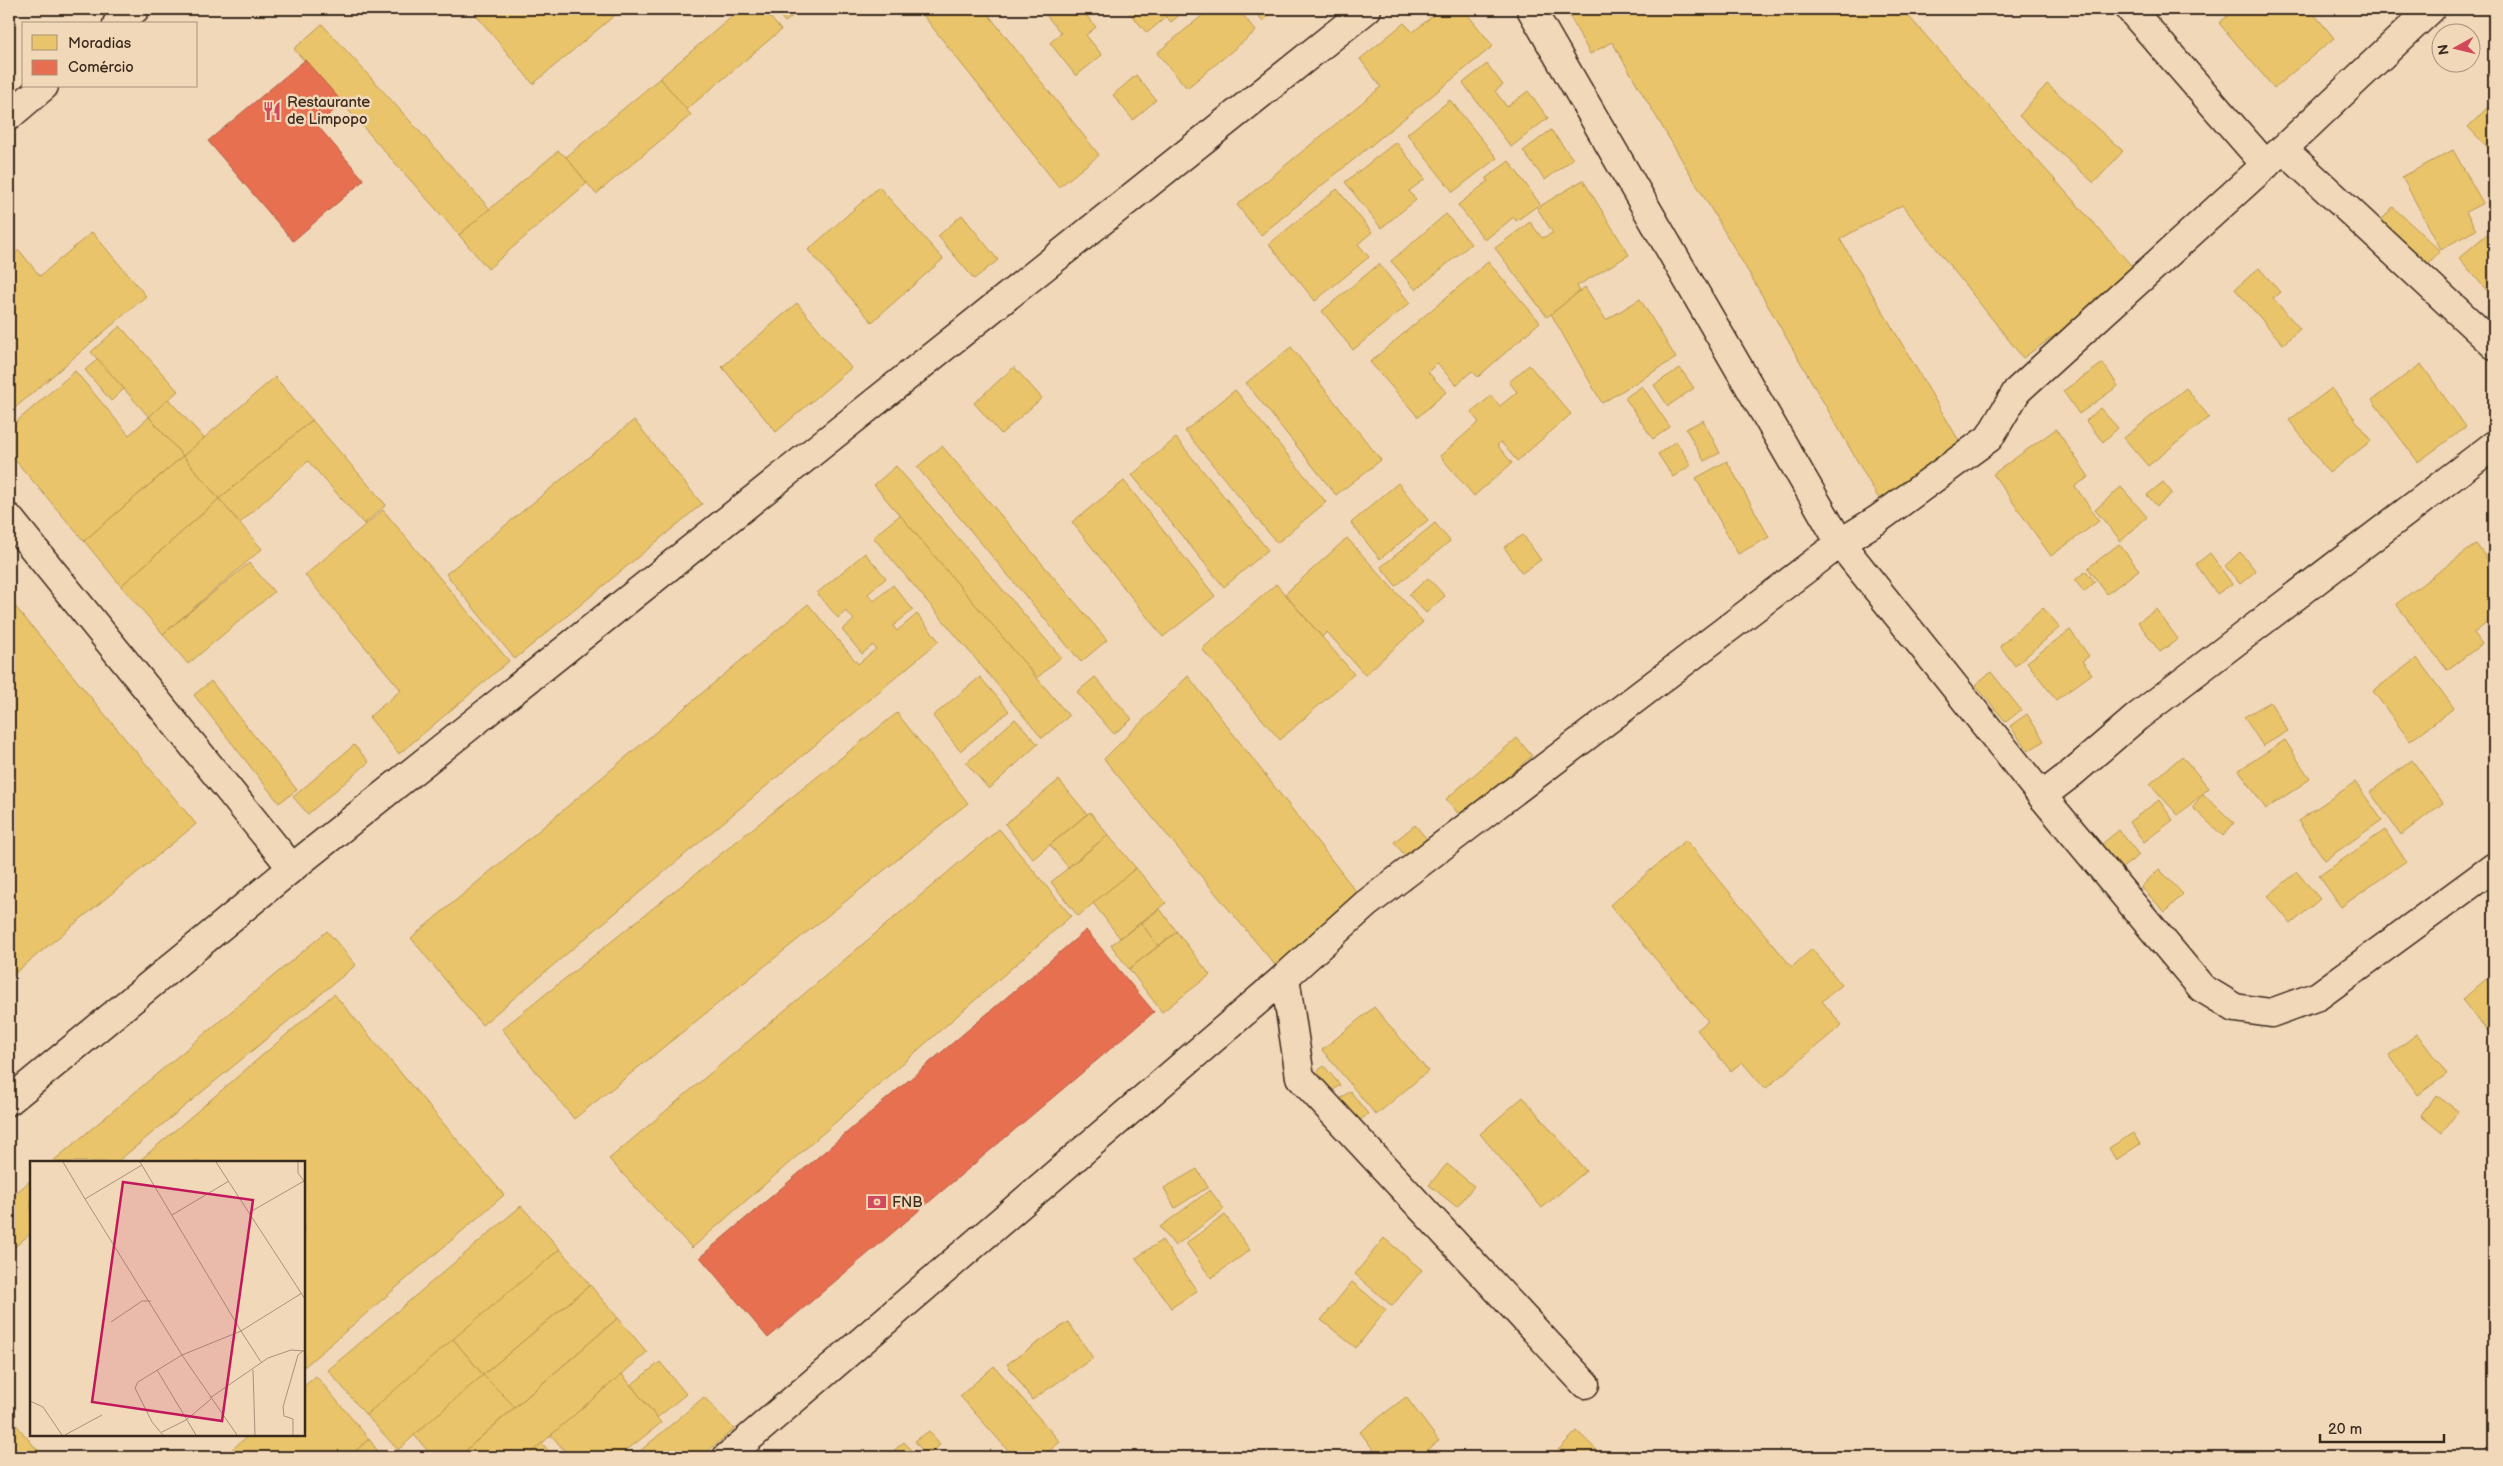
<svg xmlns="http://www.w3.org/2000/svg" width="2503" height="1466" font-family="'Balsamiq Sans',sans-serif">
	<style>
		.homes { fill: #e9c46a; stroke: #b59653 }
		.shops { fill: #e76f51; stroke: #b35a42 }
		.lines { fill: none; stroke-linecap: round; stroke-linejoin: round }
		.minor-casing { stroke: #3b2a1e; stroke-width: 31 }
		.trunk-casing { stroke: #3b2a1e; stroke-width: 31 }
		.minor { stroke: #f1d8b9; stroke-width: 28 }
		.trunk { stroke: #f1d8b9; stroke-width: 28 }
		.labels { text-anchor: middle; stroke-width: 5; stroke-linejoin: round; paint-order: stroke }
		.poi-label { font-size: 15px; fill: #3b2a1e; stroke: #f1d8b9; text-anchor: start }
		.inset-road { fill: none; stroke: #a8927b; stroke-width: 1 }
		.view { fill: #c2185b; fill-opacity: 0.15; stroke: #c2185b; stroke-width: 2.5 }
		.inset-edge { fill: none; stroke: #3b2a1e; stroke-width: 2.5 }
	</style>
	<rect width="100%" height="100%" fill="#f1d8b9"/>
	<filter id="ink" filterUnits="userSpaceOnUse"><feTurbulence type="fractalNoise" baseFrequency=".02" numOctaves="2"/><feDisplacementMap in="SourceGraphic" scale="10" xChannelSelector="R" yChannelSelector="G"/><feConvolveMatrix kernelMatrix="1 2 1 2 8 2 1 2 1" color-interpolation-filters="sRGB"/></filter>
	<g filter="url(#ink)">
		<!-- homes -->
		<g class="homes">
			<path d="M471,9h151l-89,75z"/>
			<path d="M741,9h22l18,21 -95,80 -26,-32z"/>
			<path d="M774,9h28l-17,13z"/>
			<path d="M918,9h66l115,146 -40,32z"/>
			<path d="M1041,9h40l15,18 -10,8 16,20 -26,21 -26,-33 11,-10z"/>
			<path d="M1126,9h61l-16,13 -5,-5 -19,16z"/>
			<path d="M1210,9h28l18,22 -69,57 -30,-35z"/>
			<path d="M1253,9h24l-14,12z"/>
			<path d="M1441,9h22l30,37 -232,189 -24,-30 144,-118 -21,-28 44,-36 9,9z"/>
			<path d="M1566,9h336l238,266 -117,83 -121,-153 -62,34 121,205 -79,60 -130,-226 -140,-236 -22,12z"/>
			<path d="M2236,9h74l24,29 -60,50 -55,-65z"/>
			<path d="M322,24l168,185 -31,26 -165,-186z"/>
			<path d="M1487,64l16,21 -8,6 12,16 21,-16 20,27 -37,29 -48,-64z"/>
			<path d="M1136,75l20,25 -23,20 -20,-25z"/>
			<path d="M660,78l31,37 -95,79 -30,-37z"/>
			<path d="M2047,84l76,67 -29,32 -75,-67z"/>
			<path d="M1450,100l47,58 -44,34 -46,-58z"/>
			<path d="M2494,101v53l-26,-27z"/>
			<path d="M1551,130l22,29 -28,21 -22,-29z"/>
			<path d="M1396,142l29,37 -16,12 7,9 -35,28 -36,-46z"/>
			<path d="M2453,150l30,53 -17,9 10,18 -35,19 -39,-72z"/>
			<path d="M558,151l8,6 21,26 -99,86 -29,-34z"/>
			<path d="M1509,161l31,43 -24,17 -2,-4 -29,23 -27,-35 30,-24 -2,-3z"/>
			<path d="M1583,180l46,75 -52,31 3,5 -33,26 -52,-69 35,-26 12,16 11,-5 -16,-25z"/>
			<path d="M879,187l64,72 -71,63 -64,-72z"/>
			<path d="M1337,189l35,43 -14,12 11,13 -54,44 -46,-57z"/>
			<path d="M2393,207l47,44 -15,16 -47,-43z"/>
			<path d="M1446,214l25,30 -55,46 -25,-29z"/>
			<path d="M962,215l36,45 -24,19 -36,-43z"/>
			<path d="M2494,228v71l-35,-41z"/>
			<path d="M92,232l54,64 -137,117v-154l10,-9 21,26z"/>
			<path d="M1488,262l52,60 -62,55 -6,-6 -16,14 -19,-22 -9,9 18,20 -28,25 -48,-55z"/>
			<path d="M1379,264l31,39 -57,47 -31,-39z"/>
			<path d="M2259,268l21,24 -7,6 27,31 -17,15 -48,-55z"/>
			<path d="M1585,287l21,33 34,-21 36,59 -74,45 -51,-89z"/>
			<path d="M797,303l54,65 -75,64 -54,-65z"/>
			<path d="M120,326l58,65 -29,26 -58,-65z"/>
			<path d="M1291,347l90,113 -45,35 -90,-112z"/>
			<path d="M98,359l26,30 -13,12 -26,-31z"/>
			<path d="M2103,363l15,23 -39,28 -16,-23z"/>
			<path d="M2421,364l45,63 -48,35 -46,-62z"/>
			<path d="M1529,365l42,49 -54,47 -16,-19 -4,3 15,18 -38,33 -34,-40 39,-34 -8,-9 20,-17 9,10 17,-14 -8,-10z"/>
			<path d="M1014,367l28,31 -41,36 -27,-31z"/>
			<path d="M1680,368l14,20 -26,18 -14,-21z"/>
			<path d="M75,371l54,64 20,-18 34,39 -99,85 -75,-88v-25z"/>
			<path d="M275,377l37,43 -93,79 -36,-43z"/>
			<path d="M1642,386l28,41 -17,12 -28,-41z"/>
			<path d="M2186,388l23,29 -61,49 -24,-28z"/>
			<path d="M2332,388l39,53 -42,32 -40,-53z"/>
			<path d="M1235,390l91,112 -49,41 -92,-112z"/>
			<path d="M168,399l36,39 -21,18 -34,-39z"/>
			<path d="M2100,408l18,20 -15,14 -17,-21z"/>
			<path d="M312,420l74,85 -22,19 -56,-63 -68,62 -21,-24z"/>
			<path d="M634,420l68,84 -187,155 -69,-85z"/>
			<path d="M1703,420l17,33 -16,8 -18,-32z"/>
			<path d="M2056,429l33,48 -14,9 24,35 -48,35 -58,-82z"/>
			<path d="M1176,438l92,112 -44,37 -92,-112z"/>
			<path d="M1676,441l15,24 -18,12 -15,-23z"/>
			<path d="M942,446l165,194 -26,22 -164,-195z"/>
			<path d="M183,456l36,43 -98,87 -37,-45z"/>
			<path d="M1727,461l42,76 -31,17 -42,-76z"/>
			<path d="M896,466l165,191 -24,21 -163,-193z"/>
			<path d="M1124,481l91,115 -52,41 -91,-115z"/>
			<path d="M2163,482l9,11 -15,13 -10,-11z"/>
			<path d="M1398,483l30,37 -48,39 -29,-36z"/>
			<path d="M2121,487l26,30 -26,24 -26,-31z"/>
			<path d="M219,499l43,50 -99,85 -42,-48z"/>
			<path d="M383,510l126,151 -110,93 -30,-37 32,-27 -96,-115z"/>
			<path d="M900,515l169,201 -27,22 -169,-201z"/>
			<path d="M1435,523l15,18 -54,45 -15,-19z"/>
			<path d="M1523,535l18,25 -19,13 -18,-26z"/>
			<path d="M1347,538l76,84 -58,53 -38,-43 -5,5 -37,-43z"/>
			<path d="M2119,544l20,26 -32,24 -19,-26z"/>
			<path d="M2476,544l18,24v14l-6,10 6,8v17l-20,16 8,11 -35,26 -51,-66z"/>
			<path d="M2240,552l16,19 -16,13 -15,-18z"/>
			<path d="M865,553l21,25 -18,16 6,7 19,-16 20,25 -20,16 4,5 20,-17 22,27 -457,384 -71,-87 397,-334 50,60 18,-15 -3,-4 -11,9 -20,-24 12,-10 -8,-9 -8,7 -21,-25z"/>
			<path d="M2210,553l22,31 -15,10 -21,-30z"/>
			<path d="M249,563l25,29 -86,72 -25,-30z"/>
			<path d="M2086,571l9,11 -11,10 -9,-12z"/>
			<path d="M1428,578l17,18 -19,17 -17,-18z"/>
			<path d="M1276,584l78,90 -74,66 -78,-91z"/>
			<path d="M9,599l187,225 -187,154z"/>
			<path d="M2043,608l17,19 -45,39 -15,-20z"/>
			<path d="M2156,609l22,30 -18,13 -22,-30z"/>
			<path d="M2070,630l19,26 -7,5 10,13 -36,26 -29,-38z"/>
			<path d="M2417,658l37,50 -44,33 -37,-50z"/>
			<path d="M1991,672l30,38 -15,12 -31,-37z"/>
			<path d="M1188,676l178,228 -81,73 -181,-218z"/>
			<path d="M980,677l29,34 -49,40 -27,-35z"/>
			<path d="M1095,677l37,42 -18,15 -37,-42z"/>
			<path d="M211,681l86,109 -18,13 -85,-108z"/>
			<path d="M2270,702l18,29 -25,15 -19,-29z"/>
			<path d="M897,713l71,90 -394,316 -72,-90z"/>
			<path d="M2027,714l17,27 -16,10 -18,-25z"/>
			<path d="M1015,719l23,25 -49,45 -23,-26z"/>
			<path d="M1517,738l15,18 -71,61 -15,-18z"/>
			<path d="M2285,740l25,39 -44,30 -27,-39z"/>
			<path d="M354,745l15,17 -61,52 -15,-17z"/>
			<path d="M2182,756l27,32 -31,27 -28,-31z"/>
			<path d="M2412,760l31,43 -42,32 -31,-43z"/>
			<path d="M1059,780l28,34 -54,45 -28,-35z"/>
			<path d="M2355,782l27,38 -57,40 -27,-39z"/>
			<path d="M2203,794l31,29 -11,13 -31,-29z"/>
			<path d="M2159,800l14,20 -29,22 -15,-20z"/>
			<path d="M1090,812l18,23 -40,32 -18,-22z"/>
			<path d="M1415,825l16,19 -21,18 -16,-20z"/>
			<path d="M999,829l72,87 -379,332 -83,-89z"/>
			<path d="M2119,830l20,25 -18,14 -19,-25z"/>
			<path d="M2385,830l21,31 -65,46 -22,-31z"/>
			<path d="M1108,835l28,33 -58,48 -27,-34z"/>
			<path d="M1686,840l106,127 20,-18 30,36 -20,16 20,24 -77,64 -23,-27 -11,9 -34,-41 11,-9 -98,-116z"/>
			<path d="M1136,868l30,35 -46,35 -27,-35z"/>
			<path d="M2159,869l24,25 -18,18 -24,-25z"/>
			<path d="M2297,872l23,27 -29,25 -23,-28z"/>
			<path d="M1160,909l17,23 -19,14 -17,-23z"/>
			<path d="M1141,923l17,23 -29,23 -18,-24z"/>
			<path d="M327,931l29,34 -239,197h-65z"/>
			<path d="M1177,932l33,43 -48,37 -33,-43z"/>
			<path d="M2486,979l8,10v49l-32,-38z"/>
			<path d="M334,994l170,201 -200,172v-205h-166z"/>
			<path d="M1374,1007l54,64 -52,44 -54,-65z"/>
			<path d="M2417,1034l30,40 -29,21 -29,-40z"/>
			<path d="M1324,1066l16,19 -14,11 -16,-19z"/>
			<path d="M1350,1091l18,23 -14,11 -17,-24z"/>
			<path d="M2436,1095l22,16 -16,22 -21,-17z"/>
			<path d="M1523,1097l63,74 -44,37 -62,-74z"/>
			<path d="M2133,1133l7,11 -24,16 -7,-12z"/>
			<path d="M1447,1164l27,22 -17,21 -28,-22z"/>
			<path d="M1197,1169l11,18 -33,21 -11,-20z"/>
			<path d="M31,1180v53l-22,19v-53z"/>
			<path d="M1210,1190l14,19 -49,37 -15,-19z"/>
			<path d="M521,1206l39,43 -194,166 -38,-45z"/>
			<path d="M1225,1215l25,35 -39,28 -25,-35z"/>
			<path d="M1384,1238l38,32 -30,36 -37,-32z"/>
			<path d="M1162,1240l35,51 -26,17 -35,-50z"/>
			<path d="M560,1249l30,36 -107,90 -30,-36z"/>
			<path d="M1352,1282l34,28 -30,38 -35,-28z"/>
			<path d="M590,1285l28,33 -103,89 -32,-32z"/>
			<path d="M618,1318l29,34 -25,22 -96,83h-68z"/>
			<path d="M1068,1322l25,36 -61,42 -25,-36z"/>
			<path d="M453,1339l30,36 -85,75 -32,-35z"/>
			<path d="M660,1362l26,32 -29,24 -26,-33z"/>
			<path d="M994,1366l66,76 -17,15h-29l-54,-61z"/>
			<path d="M622,1374l39,49 -43,34h-48l-19,-22z"/>
			<path d="M483,1375l32,32 -57,50h-25l-19,-22z"/>
			<path d="M316,1376l53,63 -20,18h-126l26,-22h55v-49z"/>
			<path d="M704,1397l30,32 -33,28h-68z"/>
			<path d="M1406,1397l33,44 -22,16h-38l-19,-25z"/>
			<path d="M9,1416l34,41h-34z"/>
			<path d="M929,1431l11,14 -14,11 -11,-15z"/>
			<path d="M1577,1431l27,26h-53z"/>
			<path d="M369,1439l13,18h-33z"/>
			<path d="M904,1442l14,15h-32z"/>
			<path d="M542,1443l11,14h-27z"/>
		</g>
		<!-- shops -->
		<g class="shops">
			<path d="M305,60l38,43 -26,22 47,55 -71,61 -85,-100z"/>
			<path d="M1086,930l68,82 -386,326 -68,-81z"/>
		</g>
		<g class="lines">
			<!-- minor casing -->
			<g class="minor-casing">
				<g id="minor">
					<path d="M2130,9l136,156"/>
					<path d="M2431,9l-148,140 -266,242 -28,47 -112,82 -37,23 202,253 160,192 33,20 36,5 47,-17 176,-129"/>
					<path d="M2283,149l211,196"/>
					<path d="M9,518l283,350"/>
					<path d="M2042,796l30,-23 65,-56 357,-272"/>
					<path d="M1285,977l15,100 285,307"/>
					<path d="M9,1101l283,-233 1075,-859"/>
					<path d="M727,1457l558,-480 81,-73 474,-361 -309,-534"/>
				</g>
			</g>
			<!-- trunk casing -->
			<g class="trunk-casing">
				<g id="trunk">
					<path d="M117,24l18,-15"/>
					<path d="M9,116l35,-30"/>
				</g>
			</g>
			<!-- minor -->
			<use href="#minor" class="minor"/>
			<!-- trunk -->
			<use href="#trunk" class="trunk"/>
		</g>
	</g>
	<!-- icons -->
	<defs>
		<g id="restaurant-bare" transform="scale(1.5)"><path d="M-5-6h1v4h1v-4h1v4h1v-4h1v5L-1.5 .5V6h-2V.5L-5-1ZM5-6V6H3V1.5H1.5Q1.5-4 5-6Z" fill="#d1495b" stroke="#f1d8b9" stroke-width="2.5" paint-order="stroke"/></g>
		<g id="bank-bare" transform="scale(1.5)"><path d="M-6-4H6V4H-6ZM0-2.3a2.3 2.3 0 1 0 0 4.6a2.3 2.3 0 1 0 0-4.6Z" fill="#d1495b" stroke="#f1d8b9" stroke-width="2.5" paint-order="stroke"/></g>
	</defs>
	<g fill-rule="evenodd">
		<use href="#restaurant-bare" x="272" y="111"/>
		<use href="#bank-bare" x="877" y="1202"/>
	</g>
	<g class="labels">
		<!-- poi labels -->
		<g class="poi-label">
			<text x="287" y="107">Restaurante<tspan x="287" dy="17">de Limpopo</tspan></text>
			<text x="892" y="1207">FNB</text>
		</g>
	</g>
	<!-- overview -->
	<g transform="translate(30 1161)">
		<rect width="275" height="275" fill="#f1d8b9"/>
		<path class="inset-road" d="M33,1l22,37M110,1l101,169 61,-38M186,1l89,137M112,4l-57,34 97,156 59,-24 20,31M220,51l54,-31 -6,-8v-11M142,54l57,-34M81,161l31,-21h9M127,209l39,65M223,209l2,65M180,237l58,-40 23,-8 14,1M0,240l13,6 19,28M132,271l24,-12 25,-21M35,274l37,-20M133,274l-11,-13 -17,-34 3,-6 44,-27 55,80M263,274v-16l-9,-3 -1,-9 15,-52 5,-4"/>
		<path class="view" d="M93,21l130,18 -31,221 -130,-19z"/>
		<rect width="275" height="275" class="inset-edge"/>
	</g>
	<!-- margin -->
	<rect width="2503" height="1466" fill="none" stroke="#f1d8b9" stroke-width="30"/>
	<rect x="15" y="15" width="2473" height="1436" fill="none" stroke="#3b2a1e" stroke-width="2" filter="url(#ink)"/>
	<!-- legend -->
	<rect x="22" y="22" width="175" height="65" fill="#f1d8b9" stroke="#a8927b"/>
	<rect x="32" y="35" width="25" height="15" fill="#e9c46a" stroke="#a8927b"/>
	<text x="68" y="48" font-size="15" fill="#3b2a1e">Moradias</text>
	<rect x="32" y="60" width="25" height="15" fill="#e76f51" stroke="#a8927b"/>
	<text x="68" y="72" font-size="15" fill="#3b2a1e">Comércio</text>
	<!-- north arrow -->
	<g transform="translate(2456 48) rotate(262)"><circle r="24" fill="#f1d8b9" stroke="#a8927b"/>
	<path d="M0-4L9 19L0 12L-9 19Z" fill="#d1495b"/>
	<text y="-8" font-size="14" font-weight="bold" text-anchor="middle" fill="#3b2a1e">N</text>
	</g>
	<!-- scale -->
	<path d="M2320 1434v8h124v-8" fill="none" stroke="#3b2a1e" stroke-width="2.5"/>
	<text x="2328" y="1434" font-size="15" fill="#3b2a1e" stroke="#f1d8b9" stroke-width="4" paint-order="stroke">20 m</text>
</svg>
